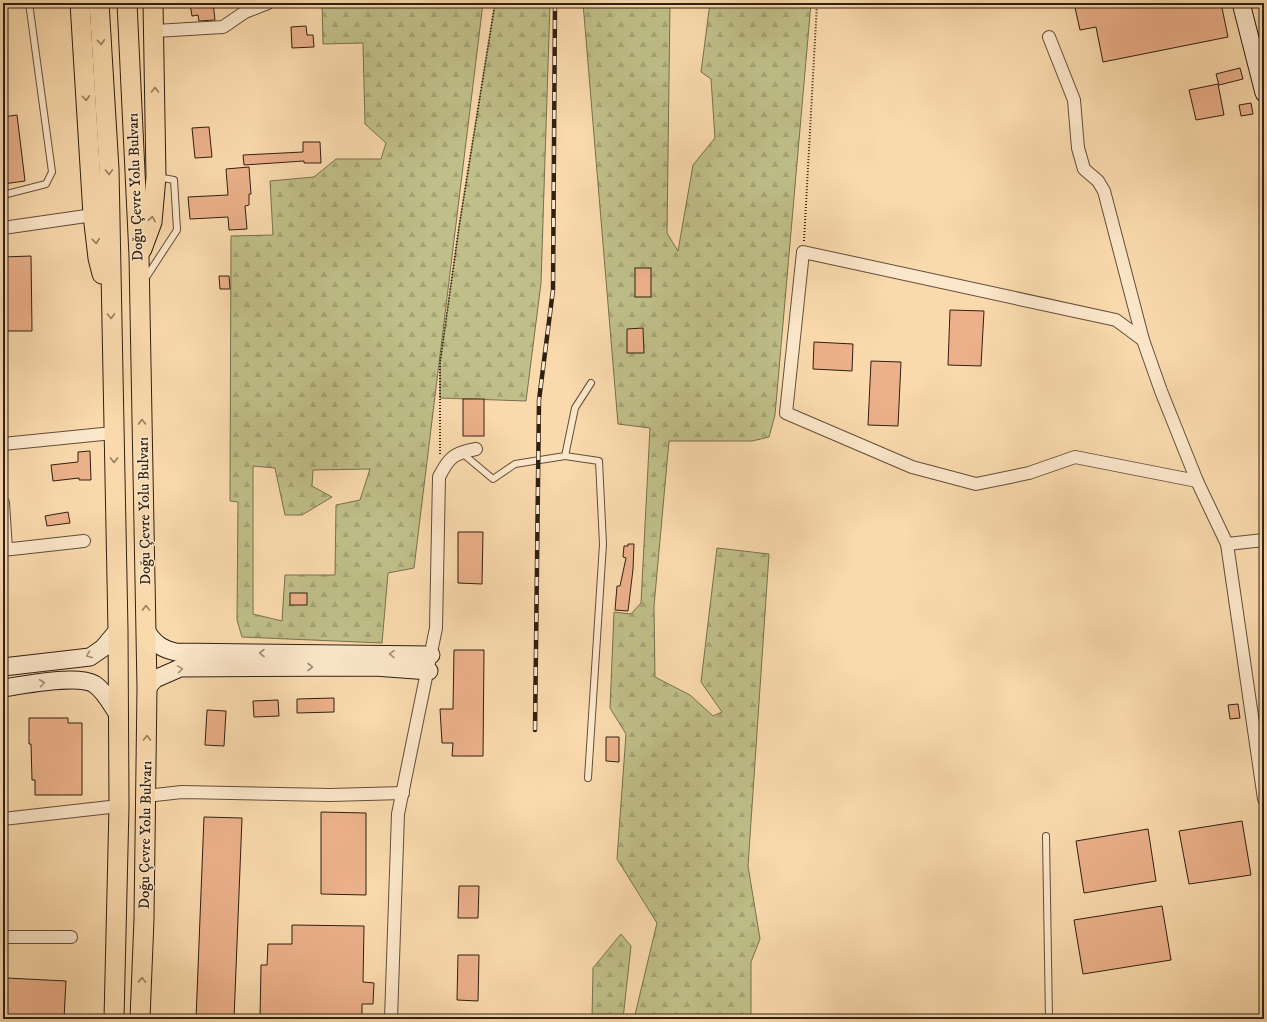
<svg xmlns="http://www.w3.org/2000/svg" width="1267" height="1022" font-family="'IM FELL DW Pica',serif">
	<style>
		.forest { fill: url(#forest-firs); stroke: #78704e; fill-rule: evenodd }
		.building { fill: #ecb18b; stroke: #302012 }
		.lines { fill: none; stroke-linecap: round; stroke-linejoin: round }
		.service-casing { stroke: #624e39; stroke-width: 8 }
		.minor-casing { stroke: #624e39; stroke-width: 14 }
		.secondary-casing { stroke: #302012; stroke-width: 19 }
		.trunk-casing { stroke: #302012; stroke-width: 21 }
		.path { stroke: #302012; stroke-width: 2; stroke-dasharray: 1 2; stroke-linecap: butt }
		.service { stroke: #fce7ca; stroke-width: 6 }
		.minor { stroke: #fce7ca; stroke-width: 12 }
		.secondary { stroke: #fce7ca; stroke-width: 17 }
		.trunk { stroke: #fadaad; stroke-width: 19 }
		.rail-casing { stroke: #302012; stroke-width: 4.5 }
		.rail { stroke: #fce7ca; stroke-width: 3; stroke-dasharray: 9; stroke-linecap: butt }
		.oneway { stroke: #957d60 }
		.oneway2 { stroke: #a08d77 }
		.labels { text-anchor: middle; stroke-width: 3; stroke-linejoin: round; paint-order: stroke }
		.street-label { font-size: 15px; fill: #302012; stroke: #fce7ca }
	</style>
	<defs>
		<pattern id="forest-firs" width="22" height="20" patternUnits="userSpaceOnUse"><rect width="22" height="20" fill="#c0bf89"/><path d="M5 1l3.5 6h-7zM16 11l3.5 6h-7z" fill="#a5a475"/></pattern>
	</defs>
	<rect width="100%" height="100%" fill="#fadaad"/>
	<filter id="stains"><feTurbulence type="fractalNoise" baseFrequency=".005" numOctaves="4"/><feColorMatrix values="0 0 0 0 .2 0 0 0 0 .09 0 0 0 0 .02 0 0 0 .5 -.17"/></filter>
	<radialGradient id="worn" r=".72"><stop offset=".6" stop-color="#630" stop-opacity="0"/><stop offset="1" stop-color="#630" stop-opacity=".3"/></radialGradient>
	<!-- forest -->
	<g class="forest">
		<path d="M322,3h161l-69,565 -26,5 -6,70 -140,-6 -5,-17 1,-118 -8,-1 1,-265 42,-1 -3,-54 44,-4 22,-18h45l5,-16 -21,-19 -2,-81 -40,1zM253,466l22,2 10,47h17l30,-18 -20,-11 1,-16 57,-1 -10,31 -24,5 -1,70h-50l-3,46 -29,-7z"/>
		<path d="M495,3h55l-9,280 -15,118 -86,-3v-35l19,-136z"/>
		<path d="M583,3h87l-3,230 11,18 15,-86 22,-27 -4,-59 -10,-7 9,-69h101l-36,412 -6,22 -17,4h-83l-15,165 1,71 35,18 23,21 9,-4 -21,-30 16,-134 52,6 -21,312 12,73 -9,23v57h-117l23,-96 -40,-64 9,-125 -16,-26 4,-96 17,2 10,-11 9,-175 -32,-4z"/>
		<path d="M621,934l10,12 -8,73h-31l1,-51z"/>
	</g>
	<!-- building -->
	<g class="building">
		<path d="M190,3h23l2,17 -16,1 -1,-6 -6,1z"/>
		<path d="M1074,3h147l7,34 -125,25 -7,-35 -16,3z"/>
		<path d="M306,26l1,9h6l1,12 -22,1 -1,-21z"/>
		<path d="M1240,68l3,11 -24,6 -3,-11z"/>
		<path d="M1218,84l6,31 -28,5 -7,-30z"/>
		<path d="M1251,103l2,11 -12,2 -2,-11z"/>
		<path d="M17,115l8,66 -22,3v-67z"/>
		<path d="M209,127l3,30 -17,1 -3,-30z"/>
		<path d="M303,142h17l1,21h-17v-2l-60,4 -1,-10 60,-3z"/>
		<path d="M249,167l2,27h-2v11l-4,1 2,23 -18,1 -1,-13 -38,2 -2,-22 40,-2 -2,-26z"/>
		<path d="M31,256l1,75h-29v-74z"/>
		<rect x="635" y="268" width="16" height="29"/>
		<path d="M219,276h10l1,13h-10z"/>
		<path d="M950,310l34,1 -3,55 -33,-1z"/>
		<path d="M643,328l1,25h-17v-24z"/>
		<path d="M814,342l39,2 -1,27 -39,-2z"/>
		<path d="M871,361l30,1 -3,64 -30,-1z"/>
		<rect x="463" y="399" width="21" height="37"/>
		<path d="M90,451l1,29h-12v-2l-26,3 -2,-16 27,-3v-10z"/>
		<path d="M68,512l2,11 -23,3 -2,-10z"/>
		<path d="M458,532h25l-1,52 -24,-1z"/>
		<path d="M628,544h6l-1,25 -5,42 -13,-1 2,-24h3l6,-28 -3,-1 1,-11h4z"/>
		<rect x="290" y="593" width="17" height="12"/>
		<path d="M454,650h30l-1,106h-31l1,-13h-11l-2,-34h13z"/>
		<path d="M334,698v14l-37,1v-14z"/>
		<path d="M278,700l1,16 -25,1 -1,-16z"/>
		<path d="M1238,704l2,14 -10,1 -2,-14z"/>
		<path d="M207,710l19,1 -2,35 -19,-1z"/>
		<path d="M29,718h39v5h14v72h-47v-15h-3l-1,-36h-2z"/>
		<path d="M606,737h13v25l-13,-1z"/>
		<path d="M321,812l45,1v82l-45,-1z"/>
		<path d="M204,817l38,1 -8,201h-38z"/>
		<path d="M1242,821l9,54 -62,9 -10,-53z"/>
		<path d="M1148,829l8,52 -72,12 -8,-52z"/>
		<path d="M459,886h20l-1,32h-20z"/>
		<path d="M1162,906l9,54 -88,14 -9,-54z"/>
		<path d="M292,925l72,1 -1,56 11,1 -1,21h-11v15h-102l1,-54h6l1,-21h24z"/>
		<path d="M458,955h21l-1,46 -21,-1z"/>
		<path d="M7,978l59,3 -2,38h-59z"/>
	</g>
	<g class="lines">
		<!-- service casing -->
		<g class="service-casing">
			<g id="service">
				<path d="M3,195l43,-11 6,-12 -23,-169"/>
				<path d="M145,279l32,-49 -3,-50 -17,-3"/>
				<path d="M462,453l31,26 22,-15 50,-8 10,-48 16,-25"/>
				<path d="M565,456l34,5 4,83 -15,234"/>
				<path d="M1046,836l3,183"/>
			</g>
		</g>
		<!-- minor casing -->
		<g class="minor-casing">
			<g id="minor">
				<path d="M155,31l68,-4 22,-15 23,-9"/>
				<path d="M1049,37l25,63 4,48 6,21 14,12 6,10 39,149 18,51 36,90 30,63 37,255"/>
				<path d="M3,228l90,-13"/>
				<path d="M1143,340l-27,-20 -313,-68 -17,161 126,54 64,17 53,-11 46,-16 122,24"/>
				<path d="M3,444l110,-11"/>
				<path d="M3,503l3,46"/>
				<path d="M1227,544l37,-4"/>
				<path d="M3,550l81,-9"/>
				<path d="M146,796l36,-4 148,3 73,-2"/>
				<path d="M3,819l116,-13"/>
				<path d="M3,937h68"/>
				<path d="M391,1019l7,-205 38,-186 3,-151c10,-20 15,-24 37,-28"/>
			</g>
		</g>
		<!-- secondary casing -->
		<g class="secondary-casing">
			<g id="secondary">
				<path d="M1241,3l23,90"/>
				<path d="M147,632c8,12 15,17 29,20l255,3"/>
				<path d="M3,667l87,-10 13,-9 15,-18"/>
				<path d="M3,688c21,-3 74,-14 91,-4 11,7 18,22 25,32"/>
				<path d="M147,688l8,-9 25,-11 195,-1 54,4"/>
			</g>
		</g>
		<!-- trunk casing -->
		<g class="trunk-casing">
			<g id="trunk">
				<path d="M80,3l13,212 5,43 4,16"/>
				<path d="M99,3l10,166 9,461 1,176 -5,213"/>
				<path d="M127,3l12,253 8,432 -3,231 -4,100"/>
				<path d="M142,249l10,-27 4,-45 -3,-174"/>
			</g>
		</g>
		<!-- path -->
		<g class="path">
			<path d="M804,241l13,-238"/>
			<path d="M440,454v-91l19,-136 36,-224"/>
		</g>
		<!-- service -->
		<use href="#service" class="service"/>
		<!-- minor -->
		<use href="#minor" class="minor"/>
		<!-- secondary -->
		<use href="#secondary" class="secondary"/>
		<!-- trunk -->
		<use href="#trunk" class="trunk"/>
		<!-- rail casing -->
		<g class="rail-casing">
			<path id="rail" d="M535,730l4,-330 14,-110 2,-287"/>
		</g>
		<!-- rail -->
		<use href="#rail" class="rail"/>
	</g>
	<!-- one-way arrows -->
	<defs><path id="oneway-chevron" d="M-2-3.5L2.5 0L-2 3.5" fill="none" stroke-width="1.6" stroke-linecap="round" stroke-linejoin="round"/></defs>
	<g class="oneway">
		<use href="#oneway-chevron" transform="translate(101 42) rotate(86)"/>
		<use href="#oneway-chevron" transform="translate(155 90) rotate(-90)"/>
		<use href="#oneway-chevron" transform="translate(86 98) rotate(86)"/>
		<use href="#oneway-chevron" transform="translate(109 172) rotate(88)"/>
		<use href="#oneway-chevron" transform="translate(152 219) rotate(-80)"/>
		<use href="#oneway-chevron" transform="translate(96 241) rotate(84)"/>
		<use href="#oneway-chevron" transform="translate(111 316) rotate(89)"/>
		<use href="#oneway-chevron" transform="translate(142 422) rotate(-91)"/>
		<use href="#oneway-chevron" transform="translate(114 460) rotate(89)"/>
		<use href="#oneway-chevron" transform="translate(146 608) rotate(-91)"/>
		<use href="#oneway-chevron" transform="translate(147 738) rotate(-89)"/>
		<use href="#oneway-chevron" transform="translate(142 980) rotate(-88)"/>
	</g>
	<g class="oneway2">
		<use href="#oneway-chevron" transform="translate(262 653) rotate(-180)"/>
		<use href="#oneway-chevron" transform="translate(392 654) rotate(-179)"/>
		<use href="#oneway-chevron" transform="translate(89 655) rotate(158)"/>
		<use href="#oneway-chevron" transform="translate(310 667)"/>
		<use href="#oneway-chevron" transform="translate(180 669) rotate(-9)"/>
		<use href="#oneway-chevron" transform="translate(42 683) rotate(-7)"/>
	</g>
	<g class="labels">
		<!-- street labels -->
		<g class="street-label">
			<text transform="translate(135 187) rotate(-92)" y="5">Doğu Çevre Yolu Bulvarı</text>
			<text transform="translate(144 511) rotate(-91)" y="5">Doğu Çevre Yolu Bulvarı</text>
			<text transform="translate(145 835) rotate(-89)" y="5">Doğu Çevre Yolu Bulvarı</text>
		</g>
	</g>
	<!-- margin -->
	<rect width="1267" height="1022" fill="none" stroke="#fadaad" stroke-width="16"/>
	<rect x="4" y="4" width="1259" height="1014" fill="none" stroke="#302012" stroke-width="2"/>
	<rect x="8" y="8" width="1251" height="1006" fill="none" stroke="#302012"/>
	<rect width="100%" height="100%" filter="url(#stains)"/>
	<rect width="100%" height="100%" fill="url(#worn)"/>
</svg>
